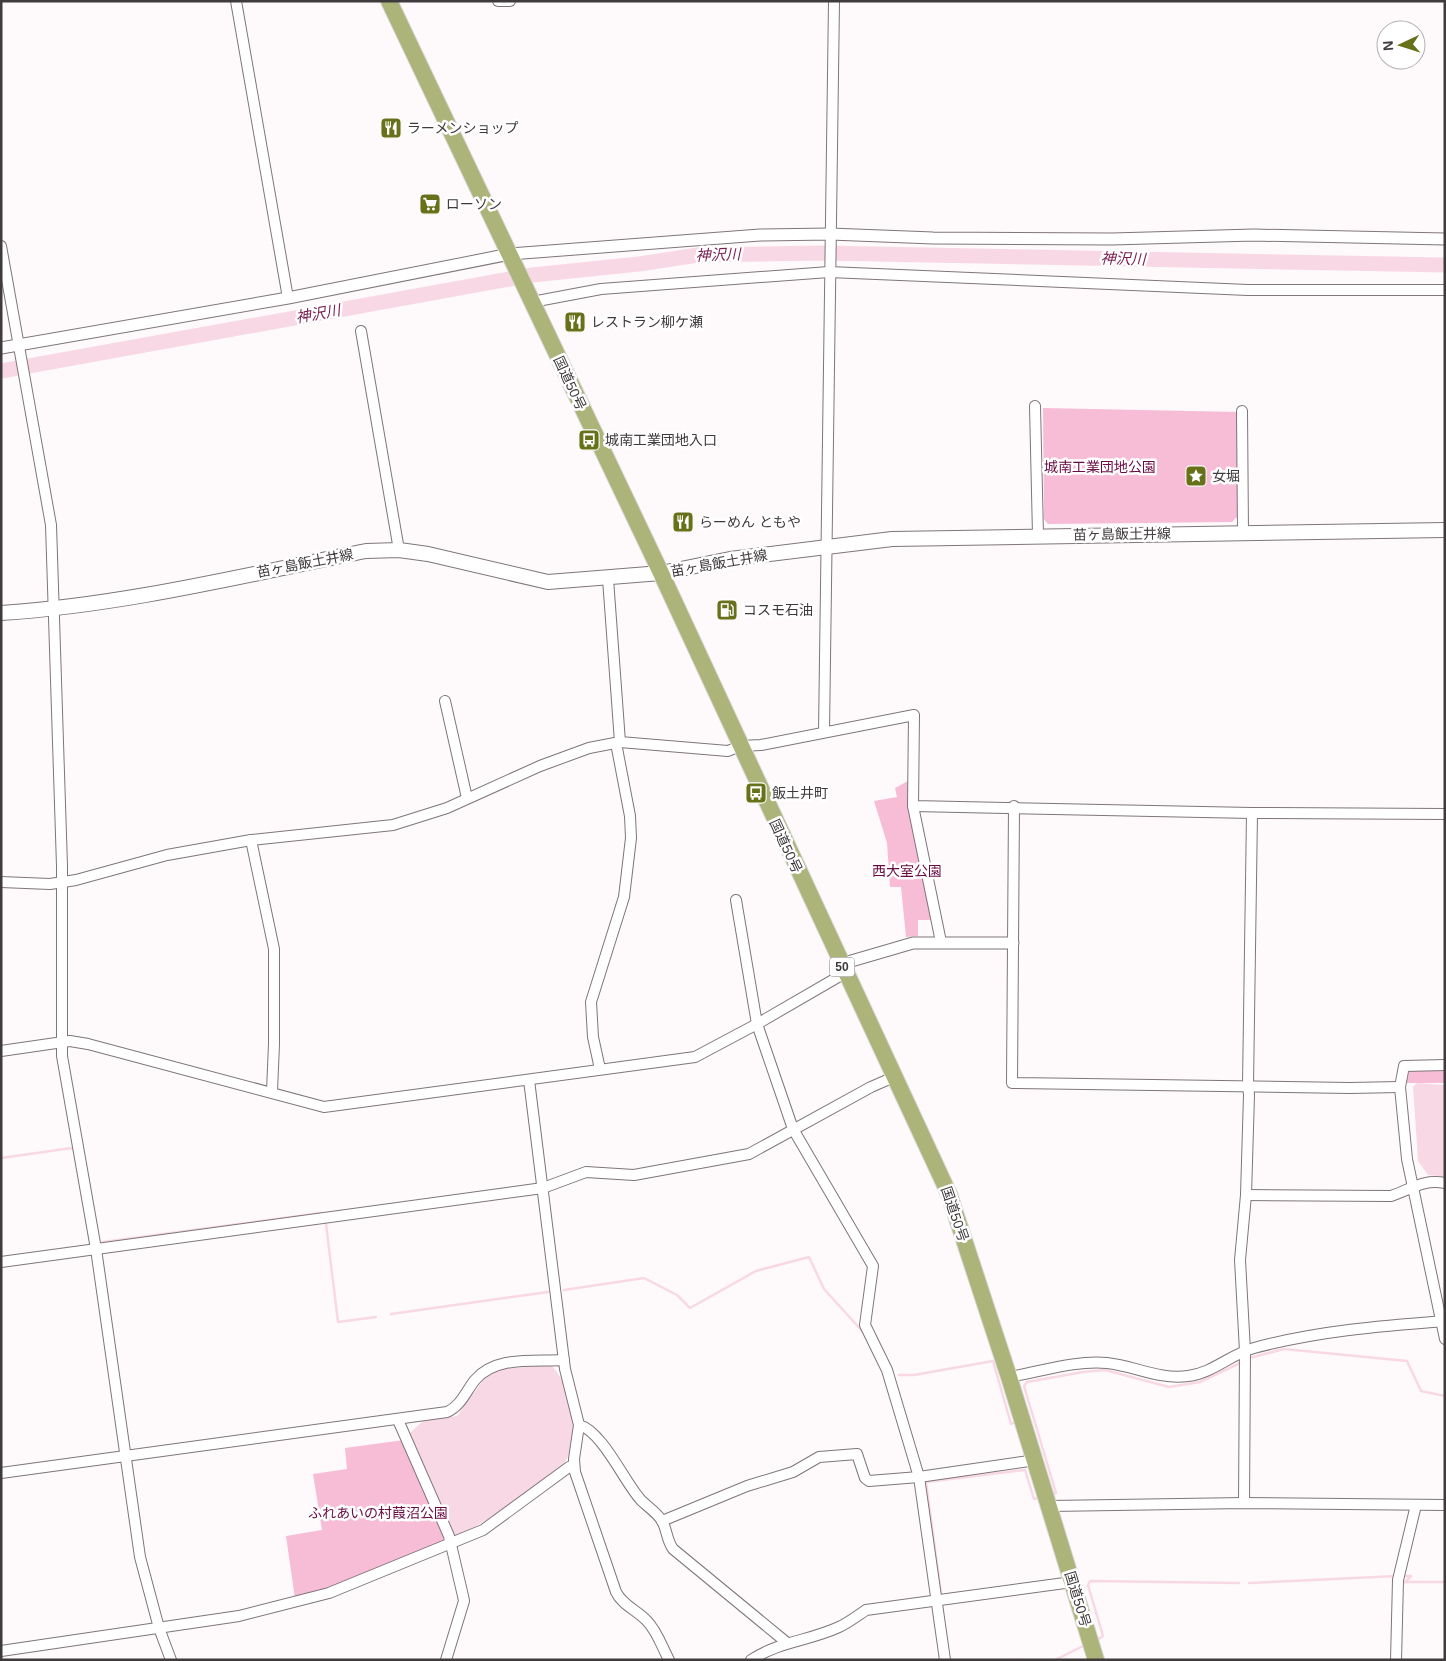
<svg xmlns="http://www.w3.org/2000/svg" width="1446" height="1661" font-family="Helvetica,'Noto Sans JP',sans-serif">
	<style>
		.green { fill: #f7bcd6 }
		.water { fill: #f9d8e6 }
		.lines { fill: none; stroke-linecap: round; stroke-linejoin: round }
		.stream { stroke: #f9d8e6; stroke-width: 2.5 }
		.river { stroke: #f9d8e6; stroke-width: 15 }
		.minor-casing { stroke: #7f757a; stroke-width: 12 }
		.tertiary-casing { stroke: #7f757a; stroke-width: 13 }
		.secondary-casing { stroke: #7f757a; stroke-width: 16 }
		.trunk-casing { stroke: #d9d8d8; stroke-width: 18 }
		.minor { stroke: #fff; stroke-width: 10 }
		.tertiary { stroke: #fff; stroke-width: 11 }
		.secondary { stroke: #fff; stroke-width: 14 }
		.trunk { stroke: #acb47a; stroke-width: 16 }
		.labels { text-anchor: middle; stroke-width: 5; stroke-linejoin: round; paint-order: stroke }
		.shield { fill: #fff; stroke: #797576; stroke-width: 1 }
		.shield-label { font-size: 12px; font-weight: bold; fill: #3f3a3c }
		.poi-label { font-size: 14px; fill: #3f3a3c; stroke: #fff; text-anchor: start }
		.street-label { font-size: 14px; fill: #3f3a3c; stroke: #fff }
		.park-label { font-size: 14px; fill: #680c43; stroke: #fff }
		.water-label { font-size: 15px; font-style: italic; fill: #781e51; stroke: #fff }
	</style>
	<rect width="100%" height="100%" fill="#fefafb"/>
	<!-- green -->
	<g class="green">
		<path d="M1043,408l196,4 -2,105 -5,5 -184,2 -4,-5z"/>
		<path d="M908,781l1,29 25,110h-16v16l-12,1 -5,-50h-11l-3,-44 -13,-42 23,-4 -2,-9z"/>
		<path d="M1410,1070h35v13h-39z"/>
		<path d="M404,1440l39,94 1,8 -116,49 -33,8 -9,-63 36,-6 -9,-56 34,-5 -2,-21z"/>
	</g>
	<!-- water -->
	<g class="water">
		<path d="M1417,1083l28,2v92l-17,-2 -10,-14 -5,-74z"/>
		<path d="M551,1365c20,19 32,75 13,98 -34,28 -68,56 -109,73l-45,-103 14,-13 33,-4 27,-37 17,-10z"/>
	</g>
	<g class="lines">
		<!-- stream -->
		<g class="stream">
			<path d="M1,1158l71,-10 3,4"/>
			<path d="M326,1224l12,98 38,-5"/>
			<path d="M103,1242l219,-29"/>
			<path d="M564,1290l80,-12 33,17 13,13 66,-37 53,-14 15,32 39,43"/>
			<path d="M391,1314l157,-22"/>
			<path d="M1249,1358l35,-9 123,12 14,30 24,5"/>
			<path d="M899,1375h15l79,-14 18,63 4,-2"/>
			<path d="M1053,1494l3,-1 -32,-107 3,-4 56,-10 22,-2 64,17 31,-5 42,-20"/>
			<path d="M1403,1576h8l-6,6h40"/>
			<path d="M1249,1583l148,-7"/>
			<path d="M941,1594l-15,-112 99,-12 9,29 4,-1"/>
			<path d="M1097,1640l6,-4 -15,-51 2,-4 149,2"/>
			<path d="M1009,1660h15"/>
			<path d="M1055,1660l30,-15"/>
		</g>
		<!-- river -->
		<path class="river" d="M1,371l531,-96 107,-11 59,-9 123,-2 624,12"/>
		<!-- minor casing -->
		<g class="minor-casing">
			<g id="minor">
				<path d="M236,1l52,297"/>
				<path d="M498,1h12"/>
				<path d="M1,246l50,279 11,341v190l34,193 44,308 19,71 12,32"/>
				<path d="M532,302l69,-13 228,-17 419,18h197"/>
				<path d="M361,331l38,219"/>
				<path d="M1035,406l3,129"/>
				<path d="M1242,411l1,121"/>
				<path d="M608,579l12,163"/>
				<path d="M445,701l22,97"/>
				<path d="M824,732l10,-731"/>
				<path d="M913,806l28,136"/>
				<path d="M1014,806l-2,277 338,5 50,-1"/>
				<path d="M251,840l23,109v95l-2,47"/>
				<path d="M1,882l49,2 26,-4 91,-25 84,-15 142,-15 54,-17 93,-42 49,-18 31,-6 108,9 12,-5 21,-1 153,-30 -1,91 339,7 193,1"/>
				<path d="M736,900l21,124 36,105 80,137 -8,59 22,45 32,107 26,183"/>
				<path d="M1,1051l69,-10 18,3 236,63 371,-50 62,-33 88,-51"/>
				<path d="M1445,1065l-41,1 -4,21 7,72 38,180"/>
				<path d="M600,1069l-7,-32 -2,-35 33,-105 7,-59 -1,-22 -14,-73"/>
				<path d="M529,1080l36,289 14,56 -5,34 1,13 41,120c7,14 21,18 31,29 10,10 15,26 22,39"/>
				<path d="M1246,1195l145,1c21,-7 31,-17 54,-13"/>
				<path d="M1,1262l542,-74 43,-16 48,3 115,-21 122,-67 23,-10"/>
				<path d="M1009,1377c31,-5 66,-17 98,-14 28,3 52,17 81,13 25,-3 43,-22 66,-28 63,-17 126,-22 191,-27"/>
				<path d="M398,1420l51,116 14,60 1,5 -18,59"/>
				<path d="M579,1425c23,6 45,56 61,74 6,7 17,13 22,22 5,8 4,18 11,28l113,93"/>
				<path d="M1,1473l446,-61c14,-6 19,-21 28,-32 21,-25 60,-18 89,-20"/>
				<path d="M1244,1503l1,-152 -5,-91 6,-65 3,-100 -1,-10 4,-272"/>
				<path d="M1050,1506l194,-3 201,2"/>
				<path d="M662,1521l85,-35 46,-14 26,-15 38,-3 8,24 4,3 50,-4 117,-17"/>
				<path d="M1,1651l238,-35 90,-23 154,-63 86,-63 5,-2"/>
				<path d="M751,1660c29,-19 58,-19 88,-33 9,-4 18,-11 27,-17l206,-28"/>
				<path d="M1396,1660l2,-80 18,-75"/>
			</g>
		</g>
		<!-- tertiary casing -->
		<g class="tertiary-casing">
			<g id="tertiary">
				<path d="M1,348l287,-50 222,-44 250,-19 70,-1 103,4 179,1 142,-4 191,4"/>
				<path d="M841,964l72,-21h100"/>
			</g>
		</g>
		<!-- secondary casing -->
		<g class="secondary-casing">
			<path id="secondary" d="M1,613c123,-8 244,-38 365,-62l33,-1 29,4 120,28 113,-9 69,-14 162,-20 553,-9"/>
		</g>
		<!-- trunk casing -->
		<g class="trunk-casing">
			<path id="trunk" d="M389,1l272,572 288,621 60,183 87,283"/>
		</g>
		<!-- minor -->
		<use href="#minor" class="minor"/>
		<!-- tertiary -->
		<use href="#tertiary" class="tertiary"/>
		<!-- secondary -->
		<use href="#secondary" class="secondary"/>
		<!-- trunk -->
		<use href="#trunk" class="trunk"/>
	</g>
	<!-- icons -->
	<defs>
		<g id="restaurant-square" transform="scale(1.125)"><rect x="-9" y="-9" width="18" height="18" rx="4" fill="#67711a" stroke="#fff"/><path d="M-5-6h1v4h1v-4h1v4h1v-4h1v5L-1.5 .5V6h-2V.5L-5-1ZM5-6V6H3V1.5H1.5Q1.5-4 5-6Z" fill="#fff"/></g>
		<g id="supermarket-square" transform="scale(1.125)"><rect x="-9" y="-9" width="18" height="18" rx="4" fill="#67711a" stroke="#fff"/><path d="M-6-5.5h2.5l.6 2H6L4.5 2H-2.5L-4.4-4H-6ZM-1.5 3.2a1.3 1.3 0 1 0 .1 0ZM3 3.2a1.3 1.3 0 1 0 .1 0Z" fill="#fff"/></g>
		<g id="bus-square" transform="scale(1.125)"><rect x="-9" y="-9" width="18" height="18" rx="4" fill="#67711a" stroke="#fff"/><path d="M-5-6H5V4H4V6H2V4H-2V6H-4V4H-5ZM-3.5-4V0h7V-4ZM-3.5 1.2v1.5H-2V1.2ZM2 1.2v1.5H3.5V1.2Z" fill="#fff"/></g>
		<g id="sight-square" transform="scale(1.125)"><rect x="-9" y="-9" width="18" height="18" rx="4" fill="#67711a" stroke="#fff"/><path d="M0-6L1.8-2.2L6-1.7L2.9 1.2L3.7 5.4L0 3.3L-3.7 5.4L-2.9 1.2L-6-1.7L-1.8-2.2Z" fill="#fff"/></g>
		<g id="fuel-square" transform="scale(1.125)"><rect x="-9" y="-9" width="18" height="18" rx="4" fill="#67711a" stroke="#fff"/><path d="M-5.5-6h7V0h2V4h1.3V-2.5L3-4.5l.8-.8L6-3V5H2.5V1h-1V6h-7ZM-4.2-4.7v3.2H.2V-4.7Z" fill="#fff"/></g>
	</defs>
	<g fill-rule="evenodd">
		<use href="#restaurant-square" x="391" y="128"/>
		<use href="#supermarket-square" x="430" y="204"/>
		<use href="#restaurant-square" x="575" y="322"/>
		<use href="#bus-square" x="589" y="440"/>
		<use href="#sight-square" x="1196" y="476"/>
		<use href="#restaurant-square" x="683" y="522"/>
		<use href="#fuel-square" x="727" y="610"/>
		<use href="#bus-square" x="756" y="793"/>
	</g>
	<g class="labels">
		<!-- shield labels -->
		<rect class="shield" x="829.5" y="957.5" width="25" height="19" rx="4"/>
		<g class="shield-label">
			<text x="842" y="971">50</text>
		</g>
		<!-- poi labels -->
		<g class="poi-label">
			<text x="407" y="133">ラーメンショップ</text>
			<text x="446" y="209">ローソン</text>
			<text x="591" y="327">レストラン柳ケ瀬</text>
			<text x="605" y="445">城南工業団地入口</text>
			<text x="1212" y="481">女堀</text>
			<text x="699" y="527">らーめん ともや</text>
			<text x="743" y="615">コスモ石油</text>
			<text x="772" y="798">飯土井町</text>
		</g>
		<!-- street labels -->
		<g class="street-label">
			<text transform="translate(570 383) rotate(65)" y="5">国道50号</text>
			<text transform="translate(1122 534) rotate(-1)" y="5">苗ヶ島飯土井線</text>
			<text transform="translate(305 563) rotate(-11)" y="5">苗ヶ島飯土井線</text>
			<text transform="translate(719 563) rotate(-10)" y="5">苗ヶ島飯土井線</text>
			<text transform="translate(786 846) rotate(65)" y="5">国道50号</text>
			<text transform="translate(955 1214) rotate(71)" y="5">国道50号</text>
			<text transform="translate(1078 1599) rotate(73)" y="5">国道50号</text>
		</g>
		<!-- park labels -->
		<g class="park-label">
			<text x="1100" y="472">城南工業団地公園</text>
			<text x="907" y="876">西大室公園</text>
			<text x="378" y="1518">ふれあいの村葭沼公園</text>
		</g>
		<!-- water labels -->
		<g class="water-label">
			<text transform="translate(718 255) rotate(-2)" y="5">神沢川</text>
			<text transform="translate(1123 259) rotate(1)" y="5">神沢川</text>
			<text transform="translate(318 314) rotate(-10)" y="5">神沢川</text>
		</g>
	</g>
	<!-- border -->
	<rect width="1446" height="1661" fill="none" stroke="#3f3a3c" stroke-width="5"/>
	<!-- north arrow -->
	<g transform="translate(1401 45) rotate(266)"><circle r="24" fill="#ffffff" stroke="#b2b0b1"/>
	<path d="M0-4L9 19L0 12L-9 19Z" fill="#67711a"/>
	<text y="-8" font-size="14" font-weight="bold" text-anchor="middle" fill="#3f3a3c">N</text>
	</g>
</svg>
